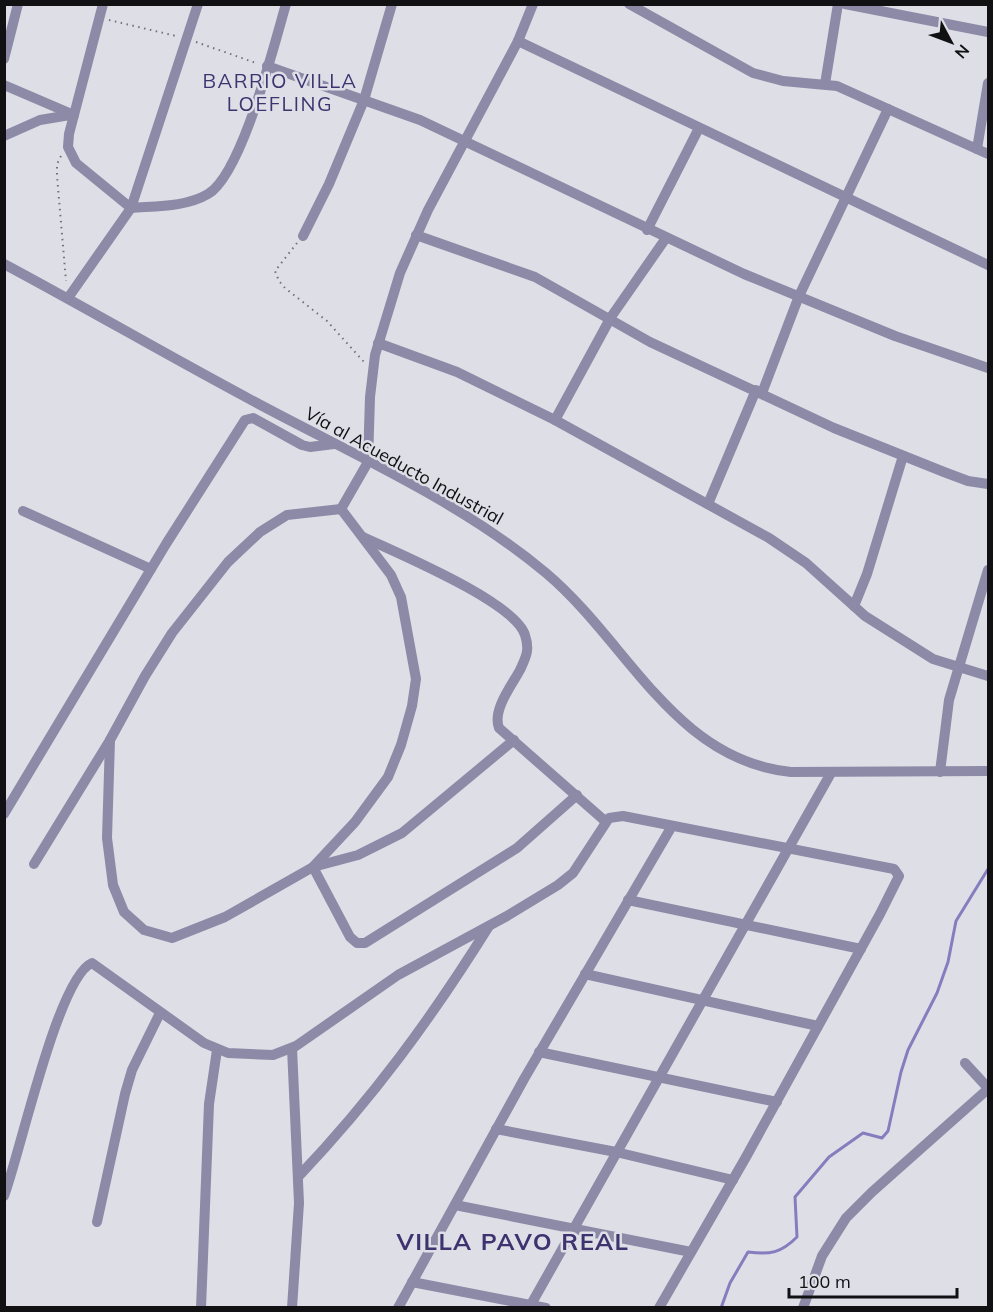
<svg xmlns="http://www.w3.org/2000/svg" width="993" height="1312" font-family="Mulish,sans-serif">
	<style>
		.lines { fill: none; stroke-linecap: round; stroke-linejoin: round }
		.stream { stroke: #857dbd; stroke-width: 3 }
		.path { stroke: #717176; stroke-width: 2; stroke-dasharray: 1.5 4.5; stroke-linecap: butt }
		.minor { stroke: #8c8aa6; stroke-width: 10 }
		.labels { text-anchor: middle; stroke-width: 5; stroke-linejoin: round; paint-order: stroke }
		.street-label { font-size: 18px; fill: #111114; stroke: #dedee7 }
		.neighbourhood-label { font-size: 20px; letter-spacing: 1.5px; fill: #3e336f; stroke: #dedee7 }
		.district-label { font-size: 24px; font-weight: bold; letter-spacing: 1.5px; fill: #3e336f; stroke: #dedee7 }
	</style>
	<rect width="100%" height="100%" fill="#dedee7"/>
	<g class="lines">
		<!-- stream -->
		<path class="stream" d="M721,1308l9,-25 18,-31c22,3 33,1 49,-15l-2,-40 34,-40 34,-24 19,5 6,-7 13,-59 7,-22 29,-57 11,-31 8,-41 32,-52"/>
		<!-- path -->
		<g class="path">
			<path d="M109,20l67,16"/>
			<path d="M196,42l60,21"/>
			<path d="M61,156l-4,8v12l9,105"/>
			<path d="M297,243l-22,28 4,10 6,7 42,33 37,41"/>
		</g>
		<!-- minor -->
		<g class="minor">
			<path d="M103,4l-34,130 -1,13 8,16 55,45c25,-2 55,-1 77,-14 34,-20 66,-149 78,-190"/>
			<path d="M629,4l124,69 30,8 54,5 151,68"/>
			<path d="M845,4l143,28"/>
			<path d="M518,41l470,224"/>
			<path d="M4,59l14,-55"/>
			<path d="M267,66l153,54 324,154 151,62 93,32"/>
			<path d="M825,84l13,-80"/>
			<path d="M4,85l70,30"/>
			<path d="M4,136l36,-16 30,-5"/>
			<path d="M977,149l11,-66"/>
			<path d="M647,230l52,-102"/>
			<path d="M416,235l119,42 115,65 184,86 110,44 24,9 20,3"/>
			<path d="M303,236l26,-52 35,-84 28,-96"/>
			<path d="M4,264c90,48 178,100 268,147 93,49 193,94 274,162 82,69 128,187 245,199l197,-1"/>
			<path d="M68,298l63,-90 67,-204"/>
			<path d="M378,343l79,29 98,48 214,118 37,25 59,53 68,43 55,17"/>
			<path d="M762,393l37,-97 89,-187"/>
			<path d="M555,420l56,-103 55,-79"/>
			<path d="M708,504l48,-114"/>
			<path d="M341,509l50,66 10,22 15,82 -4,27 -11,39 -13,32 -33,45 -42,45 -88,50 -53,21 -28,-8 -20,-18 -11,-27 -6,-47 3,-98 35,-64 27,-43 56,-71 32,-30 27,-17z"/>
			<path d="M341,509l27,-47 2,-65 5,-42 25,-82 28,-63 90,-169 15,-37"/>
			<path d="M23,511l128,58"/>
			<path d="M363,537c34,16 152,65 162,98 5,15 1,22 -5,35 -8,15 -28,40 -21,58l106,93"/>
			<path d="M854,606l13,-32 36,-118"/>
			<path d="M514,740l-112,93 -44,22 -45,12 37,70 7,6h8l152,-95 60,-53"/>
			<path d="M940,772l9,-72 39,-130"/>
			<path d="M4,814l162,-270 79,-124 8,-2 49,27 8,2 24,-3"/>
			<path d="M34,864l76,-124"/>
			<path d="M628,900l233,49"/>
			<path d="M585,974l233,52"/>
			<path d="M292,1048l7,155 -7,105"/>
			<path d="M539,1052l238,50"/>
			<path d="M965,1063l23,25"/>
			<path d="M496,1129l120,23 117,28"/>
			<path d="M298,1177c75,-79 133,-158 191,-251"/>
			<path d="M4,1196c16,-42 54,-219 88,-233l112,80 24,10 45,2 23,-9 102,-71 109,-59 51,-31 15,-12 36,-55 14,-2 271,53 5,7 -19,38 -134,243 -87,151"/>
			<path d="M455,1205l236,47"/>
			<path d="M97,1222l28,-128 7,-24 28,-57"/>
			<path d="M412,1282l134,26"/>
			<path d="M201,1308l8,-204 8,-54"/>
			<path d="M398,1308l126,-229 148,-253"/>
			<path d="M529,1308l302,-535"/>
			<path d="M803,1308l19,-52 24,-38 26,-26 116,-103"/>
		</g>
	</g>
	<g class="labels">
		<!-- street labels -->
		<g class="street-label">
			<text transform="translate(404 466) rotate(29)" y="6">Vía al Acueducto Industrial</text>
		</g>
		<!-- neighbourhood labels -->
		<g class="neighbourhood-label">
			<text x="280" y="88">BARRIO VILLA<tspan x="280" dy="23">LOEFLING</tspan></text>
		</g>
		<!-- district labels -->
		<g class="district-label">
			<text x="513" y="1250">VILLA PAVO REAL</text>
		</g>
	</g>
	<!-- border -->
	<rect width="993" height="1312" fill="none" stroke="#111114" stroke-width="12"/>
	<!-- north arrow -->
	<g transform="translate(951 42) rotate(131)" stroke="#dedee7" stroke-width="4.5" paint-order="stroke">
	<path d="M0-4.5L10 22L0 15L-10 22Z" fill="#111114"/>
	<text y="-9" font-size="16" font-weight="bold" text-anchor="middle" fill="#111114">N</text>
	</g>
	<!-- scale -->
	<path d="M789 1288v9h168v-9" fill="none" stroke="#111114" stroke-width="3"/>
	<text x="798" y="1288" font-size="18" fill="#111114" stroke="#dedee7" stroke-width="4.5" paint-order="stroke">100 m</text>
</svg>
